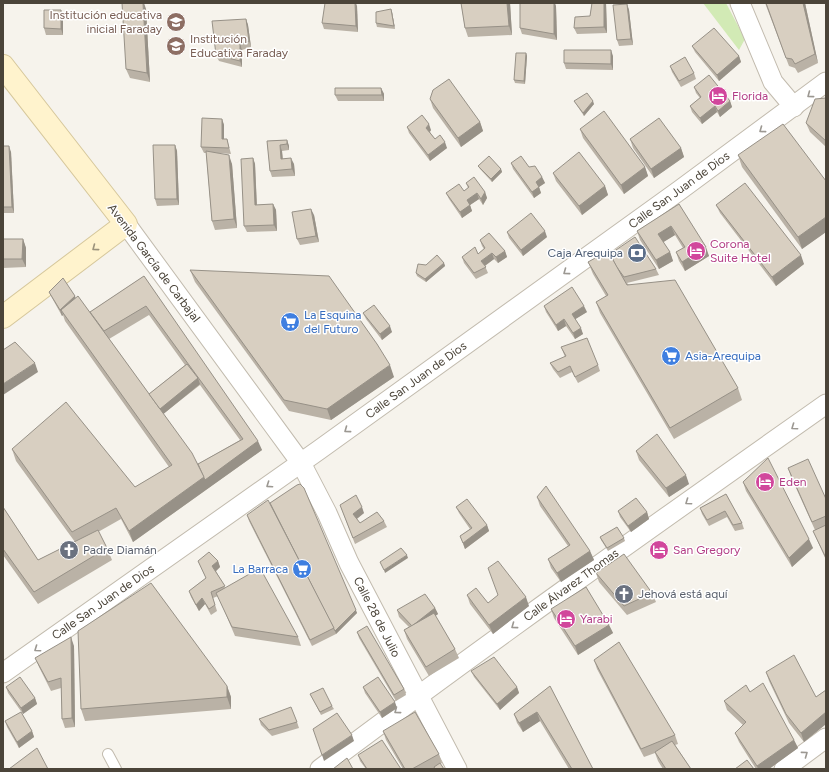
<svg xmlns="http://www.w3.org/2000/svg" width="829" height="772" font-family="Figtree,sans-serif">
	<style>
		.green { fill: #d2eab5 }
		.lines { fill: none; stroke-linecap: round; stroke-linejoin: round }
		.lane-casing { stroke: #c2bbae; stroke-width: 12 }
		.street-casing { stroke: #c2bbae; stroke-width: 21 }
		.secondary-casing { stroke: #d6c79b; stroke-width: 24 }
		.lane { stroke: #fff; stroke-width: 10 }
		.street { stroke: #fff; stroke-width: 19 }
		.secondary { stroke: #fff3cd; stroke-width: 22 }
		.wall { fill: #bab2a6; fill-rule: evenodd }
		.shaded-wall { fill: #979187 }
		.building { fill: #d8cfc1; stroke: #979187 }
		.oneway { stroke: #9c9892 }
		.oneway2 { stroke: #9c937c }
		.labels { text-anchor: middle; stroke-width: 3; stroke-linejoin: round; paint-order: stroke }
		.education-label { font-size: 12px; fill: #785e54; stroke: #fff; text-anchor: end }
		.hotel-label { font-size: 12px; fill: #b23c85; stroke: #fff; text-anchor: start }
		.street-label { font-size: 12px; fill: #4b4439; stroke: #fff }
		.service-label { font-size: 12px; fill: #4e5e75; stroke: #fff; text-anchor: end }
		.shop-label { font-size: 12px; fill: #366cbe; stroke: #fff; text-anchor: start }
		.worship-label { font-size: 12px; fill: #5b616d; stroke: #fff; text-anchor: start }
	</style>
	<rect width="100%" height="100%" fill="#f6f3ec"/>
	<!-- green -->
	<path class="green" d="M703,3h23l19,36 -6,11z"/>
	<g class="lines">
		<!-- lane casing -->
		<g class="lane-casing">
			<path id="lane" d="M108,754l8,15"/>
		</g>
		<!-- street casing -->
		<g class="street-casing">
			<g id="street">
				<path d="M740,3l33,79 21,25"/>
				<path d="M126,224l175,239 26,50 22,50 108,206"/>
				<path d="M3,673l316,-223 361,-260 146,-108"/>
				<path d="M320,769c166,-125 336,-245 506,-365"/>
				<path d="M784,769l42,-31"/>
			</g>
		</g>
		<!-- secondary casing -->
		<g class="secondary-casing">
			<path id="secondary" d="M3,66l123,158 -123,93"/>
		</g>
		<!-- lane -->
		<use href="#lane" class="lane"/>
		<!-- street -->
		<use href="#street" class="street"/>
		<!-- secondary -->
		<use href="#secondary" class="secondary"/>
	</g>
	<!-- wall -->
	<g class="wall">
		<path d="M461,3h49l2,32 -44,2 -3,-9z"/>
		<path d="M592,3h14l1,30 -30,1 -3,-6 16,-12z"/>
		<path d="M765,3h40l13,60 -20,10 -3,-5 -6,-2z"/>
		<path d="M627,4l2,6 4,35 -14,1 -2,-6z"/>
		<path d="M357,6l1,26 -34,-3 -2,-6z"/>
		<path d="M556,6l1,34 -35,-6 -2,-6z"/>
		<path d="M146,9l4,73 -20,-4 -4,-9z"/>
		<path d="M391,9l1,3 3,17 -18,-2 -1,-4z"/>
		<path d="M63,16v19h-17l-2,-7z"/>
		<path d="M246,19l2,6 3,22 -9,3v17l-23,-6 -3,-6z"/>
		<path d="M692,46l47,10 2,6 -22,19 -24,-29z"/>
		<path d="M526,53l1,3 -2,28 -10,-1 -1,-3z"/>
		<path d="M613,56v14l-47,-1 -2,-6z"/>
		<path d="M670,66l24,7 2,6 -15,8 -9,-15z"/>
		<path d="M694,87l36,14 2,6 -12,10 -3,-5 -15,12 -10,-12 -2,-6 10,-8 -4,-5z"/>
		<path d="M381,88l3,6v7h-46l-3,-6z"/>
		<path d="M826,98v49l-16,-15 -4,-9z"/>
		<path d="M430,99l50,23 3,9 -22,16 -28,-39z"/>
		<path d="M574,101l20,3 -10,12z"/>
		<path d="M222,119l2,6v14h3l4,15 -13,-1 14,11 5,64 -22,2 -3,-9 -6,-68h-2l-3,-6z"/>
		<path d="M407,127l24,3 -1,2 5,7 12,9 -17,13 -21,-28z"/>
		<path d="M580,129l65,38 3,9 -24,18 -41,-56z"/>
		<path d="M630,139l51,9 3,9 -30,21 -21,-30z"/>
		<path d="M287,140l2,6v4l-7,1 1,8 11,5 1,12 -23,1 -2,-6 -3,-30z"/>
		<path d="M175,145l2,6 2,54 -22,1 -2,-7z"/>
		<path d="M3,146l8,6 3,61h-11z"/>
		<path d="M738,155l88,26v51l-24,17 -60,-82z"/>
		<path d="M253,158l2,6 2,41 16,-1 3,6 1,21 -30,1 -3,-6z"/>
		<path d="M511,163l18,4 13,10 3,6 -6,4 2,6 -7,5 -21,-29z"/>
		<path d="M478,166l23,3 1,3 -10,10 -12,-13z"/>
		<path d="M553,173l52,13 3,9 -26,20 -26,-34z"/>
		<path d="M466,183l19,9 2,6 -4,7 -4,-6 -9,6 2,6 -10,7 -13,-19 -3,-6 18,-2 4,-3z"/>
		<path d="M679,204l30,52 -24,15 -6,-10 -3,-9 7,-4 -8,-13 -12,7 7,10 3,9 -14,8 -19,-29 -3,-9z"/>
		<path d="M716,205l88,59 -28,22 -56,-73z"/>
		<path d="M314,215l5,27 -19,3 -3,-6z"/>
		<path d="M507,232l40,5 -24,19 -14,-18z"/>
		<path d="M3,239h20l3,9v19l-23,1z"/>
		<path d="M480,240l25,11 2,6 -9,6 -4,-4 -9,7 3,7 -12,6 -12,-16 -2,-6 16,-3 6,-5 -2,-3z"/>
		<path d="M610,254l46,15 3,6 -32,8 111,105 4,12 -68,39 -74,-126 -4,-11 10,-6 -13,-22 -5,-12z"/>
		<path d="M444,263l1,3 -19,16 -9,-6 -1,-3 10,-8z"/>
		<path d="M190,270l204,107 -63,43 -42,-9 -94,-129z"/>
		<path d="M144,276l118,174 -129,92 -12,-23 -23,13 9,16 5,12 -74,44 -35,-49v-48l35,53 37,-18 -59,-81 -4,-12 123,38 34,-20 -104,-146 -2,-6 -1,1 -10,-18 -3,-6 26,4v2l15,14zM149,315l36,50 -36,29 -40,-55zM200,385l40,55 -42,24 -35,-50z"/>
		<path d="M544,306l43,6 -12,7 8,15 -8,5 -9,-13 -8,5 -12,-19z"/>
		<path d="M363,313l29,19 -10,8 -16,-21z"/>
		<path d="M561,347l37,18 2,6 -22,12 -6,-11 -12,6 -7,-9 -3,-6 15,-6z"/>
		<path d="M636,451l53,33 -20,13 -30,-37z"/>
		<path d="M788,468l38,31v61l-9,-20 -4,-9 2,-1 -24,-53z"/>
		<path d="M743,482l70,66 -21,19 -46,-76z"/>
		<path d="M726,494l16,29 2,6 -9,2 -8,-14 -18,9 -7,-12 -2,-6z"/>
		<path d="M537,497l53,54 4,9 -33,22 -10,-14 -3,-9 20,-13 -28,-40z"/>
		<path d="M270,503l87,110 -21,21 -24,12 -63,-125 -2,-6z"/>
		<path d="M340,505l24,8 -7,6 3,4 24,-2 3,6 -32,17z"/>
		<path d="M456,507l31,18 2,6 -24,18 -5,-13 10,-7 -11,-16z"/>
		<path d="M618,511l29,1 2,7 -18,13 -11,-15z"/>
		<path d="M600,537l24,1 1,3 -17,10 -7,-11z"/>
		<path d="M198,561h20l2,6 -4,4 9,17 73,49 3,9 -66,-10 -17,-40 -5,2 4,13 -6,4 -6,-11 -6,7 -8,-14 -2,-6 17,-13z"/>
		<path d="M596,573l56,20 4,9 -29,13 -28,-33z"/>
		<path d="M467,595l21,8 41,3 -36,28 -23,-30z"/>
		<path d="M435,608l3,6 -3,2 20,33 4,9 -30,18 -22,-37 -3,-9 5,-3 -10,-10 -2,-7z"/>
		<path d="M551,609l58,16 4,8 -35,22 -24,-37z"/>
		<path d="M357,632l47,57 2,6 -10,6 -37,-63z"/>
		<path d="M74,646l1,81 -10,1 -3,-9 -1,-31 -10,3 -12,-24 -4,-9z"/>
		<path d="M594,660l81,75 3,9 -3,1 16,24h-28l-5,-8 -3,-8 -11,4 -47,-88z"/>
		<path d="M471,671l46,16 2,6 -19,17 -26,-33z"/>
		<path d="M766,672l50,25 10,-7v34l-22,18 -15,-19 -20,-42z"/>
		<path d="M227,686l4,11v12l-146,12 -4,-12z"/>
		<path d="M550,686l43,83h-24l-29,-48 -17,11 -6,-9 -3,-9z"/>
		<path d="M6,687l29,11 2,6 -14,10 -15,-21z"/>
		<path d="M363,687l34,21 -15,10 -17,-25z"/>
		<path d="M750,692l44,48 4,8 -29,21h-13l-17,-27 -4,-9 8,-8 -16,-15 -3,-9z"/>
		<path d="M310,694l22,12 2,3 -13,6z"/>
		<path d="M259,719l38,3 2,6 -27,8 -11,-11z"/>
		<path d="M5,721l27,10 2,6 -15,11 -12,-21z"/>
		<path d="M383,731l56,23 3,9 -2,1 4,5h-10v-1l-3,1h-28l-17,-29z"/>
		<path d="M358,755l43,14h-35l-6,-8z"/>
	</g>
	<!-- shaded-wall -->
	<g class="shaded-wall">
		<path d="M143,3h1l2,6 4,73 -3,-9z"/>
		<path d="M355,3h1l1,3 1,26 -2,-6z"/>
		<path d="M507,3h3l2,32 -3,-9z"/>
		<path d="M554,3h1l1,3 1,34 -3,-6z"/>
		<path d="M604,3h2l1,30 -3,-6z"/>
		<path d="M803,3h2l13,60 -3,-9z"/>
		<path d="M627,4l2,6 4,35 -2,-6z"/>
		<path d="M391,9l1,3 3,17 -1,-3z"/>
		<path d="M61,10l2,6v19l-2,-6z"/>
		<path d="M246,19l2,6 3,22 -2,-6z"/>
		<path d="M240,44l2,6v17l-2,-6z"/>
		<path d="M611,50l2,6v14l-2,-6z"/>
		<path d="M526,53l1,3 -2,28 -1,-3z"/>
		<path d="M739,56l2,6 -22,19 -2,-6z"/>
		<path d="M381,88l3,6v7l-2,-6z"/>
		<path d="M593,101l1,3 -10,12 -1,-3z"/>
		<path d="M730,101l2,6 -12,10 -2,-6z"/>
		<path d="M715,106l2,6 -15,12 -2,-6z"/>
		<path d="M222,119l2,6v20l-2,-6z"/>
		<path d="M480,122l3,9 -22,16 -3,-9z"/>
		<path d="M429,124l2,6 -3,4 -2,-6z"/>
		<path d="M287,140l2,6v4l-2,-6z"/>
		<path d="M445,142l2,6 -17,13 -2,-6z"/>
		<path d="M175,145l2,6 2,54 -2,-6z"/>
		<path d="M280,145l2,6 1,14 -2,-6z"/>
		<path d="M9,146l2,6 3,61 -2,-6z"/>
		<path d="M681,148l3,9 -30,21 -3,-9z"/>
		<path d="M229,155l3,9 5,64 -3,-9z"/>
		<path d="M253,158l2,6 2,47 -2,-6z"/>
		<path d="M291,158l3,6 1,12 -3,-7z"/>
		<path d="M645,167l3,9 -24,18 -3,-9z"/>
		<path d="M501,169l1,3 -10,10 -1,-3z"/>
		<path d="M542,177l3,6 -6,4 2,6 -7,5 -2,-6 4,-10z"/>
		<path d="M605,186l3,9 -26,20 -3,-9z"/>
		<path d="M485,192l2,6 -4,7 -2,-6z"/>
		<path d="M477,193l2,6 -9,6 2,6 -10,7 -2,-6 7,-12z"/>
		<path d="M273,204l3,6 1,21 -3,-6z"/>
		<path d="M311,209l3,6 5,27 -3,-6z"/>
		<path d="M826,217v15l-24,17 -4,-12z"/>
		<path d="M671,226l4,9 -13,8 -4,-9z"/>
		<path d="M545,231l2,6 -24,19 -2,-6z"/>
		<path d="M23,239l3,9v19l-4,-8z"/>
		<path d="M706,247l3,9 -24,15 -3,-9z"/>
		<path d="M505,251l2,6 -9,6 -2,-6z"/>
		<path d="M670,252l3,9 -14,8 -3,-9z"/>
		<path d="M492,253l2,6 -11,8 -2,-6z"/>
		<path d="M801,255l3,9 -28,22 -4,-9z"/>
		<path d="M444,263l1,3 -19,16 -1,-3z"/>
		<path d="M75,296l2,6 -16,8 2,5 -1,1 -2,-6z"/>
		<path d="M584,306l3,6 -13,8 -2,-6z"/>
		<path d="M564,319l2,7 -8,5 -2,-6z"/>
		<path d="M390,326l2,6 -10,8 -2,-6z"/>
		<path d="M581,328l2,6 -8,5 -2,-6z"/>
		<path d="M35,363l3,9 -35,23v-11z"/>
		<path d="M390,365l4,12 -63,43 -4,-11z"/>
		<path d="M198,378l2,6 -39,32 -3,-6z"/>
		<path d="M258,441l4,9 -129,92 -4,-11 75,-54z"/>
		<path d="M686,475l3,9 -20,13 -3,-9z"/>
		<path d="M362,507l2,6 -9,7 -2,-6z"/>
		<path d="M647,512l2,7 -18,13 -3,-6z"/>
		<path d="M487,525l2,6 -24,18 -2,-6z"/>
		<path d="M809,539l4,9 -21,19 -3,-9z"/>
		<path d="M590,551l4,9 -33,22 -4,-9z"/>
		<path d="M407,555l1,3 -23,15 -1,-3z"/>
		<path d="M218,561l2,6 -5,5 -3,-6z"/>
		<path d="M526,597l3,9 -36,28 -4,-9z"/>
		<path d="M202,598l3,6 -6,7 -3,-6z"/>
		<path d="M435,608l3,6 -24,18 -2,-6z"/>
		<path d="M356,610l1,3 -21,21 -1,-3z"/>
		<path d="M609,625l4,8 -35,22 -3,-9z"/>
		<path d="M71,637l3,9 1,81 -3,-9z"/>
		<path d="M227,686l4,11v12l-4,-12z"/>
		<path d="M517,687l2,6 -19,17 -3,-6z"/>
		<path d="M35,698l2,6 -14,10 -2,-6z"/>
		<path d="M395,702l2,6 -15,10 -2,-6z"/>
		<path d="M537,712l3,9 -17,11 -4,-9z"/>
		<path d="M826,712v12l-22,18 -3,-9z"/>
		<path d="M32,731l2,6 -15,11 -2,-6z"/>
		<path d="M352,735l2,6 -30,20 -2,-6z"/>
		<path d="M794,740l4,8 -29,21h-11l-1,-3z"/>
	</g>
	<!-- building -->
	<g class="building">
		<path d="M122,3h21l4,70 -21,-4z"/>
		<path d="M325,3h30l1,23 -34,-3z"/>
		<path d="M461,3h46l2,23 -44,2z"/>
		<path d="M520,3h34v31l-34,-6z"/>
		<path d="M592,3h12v24l-30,1 1,-11 15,-1z"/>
		<path d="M766,3h37l12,51 -20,10 -3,-5 -6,-1z"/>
		<path d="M627,4l4,35 -14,1 -4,-35z"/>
		<path d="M391,9l3,17 -18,-3v-11z"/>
		<path d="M44,10h17v19l-17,-1z"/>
		<path d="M246,19l3,22 -9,3v17l-24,-6 -4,-34z"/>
		<path d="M714,28l25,28 -22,19 -25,-29z"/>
		<path d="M564,50h47v14l-47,-1z"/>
		<path d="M516,53h10l-2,28 -10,-1z"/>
		<path d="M685,57l9,16 -15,8 -9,-15z"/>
		<path d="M709,75l21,26 -12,10 -3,-5 -15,12 -10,-12 11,-9 -7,-10z"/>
		<path d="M449,79l31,43 -22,16 -28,-39 3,-9z"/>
		<path d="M335,88h46l1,7h-47z"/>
		<path d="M587,93l6,8 -10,12 -9,-12z"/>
		<path d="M826,98v43l-20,-18 9,-24z"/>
		<path d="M604,111l41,56 -24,18 -41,-56z"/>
		<path d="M422,115l7,9 -3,4 9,11 5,-4 5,7 -17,13 -21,-28z"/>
		<path d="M202,118l20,1v20h5l2,9 -28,-1z"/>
		<path d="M659,118l22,30 -30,21 -21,-30z"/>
		<path d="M783,124l43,57v36l-28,20 -60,-82z"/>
		<path d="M287,140v4l-7,1 1,14 10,-1 1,11 -22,2 -3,-30z"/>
		<path d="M153,145h22l2,54h-22z"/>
		<path d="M3,146h6l3,61h-9z"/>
		<path d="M206,151l23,4 5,64 -22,2z"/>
		<path d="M579,152l26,34 -26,20 -26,-33z"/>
		<path d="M489,156l12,13 -10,10 -13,-13z"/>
		<path d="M521,156l8,11 6,-1 7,11 -6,5 3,5 -7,5 -21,-29z"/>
		<path d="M253,158l2,47 18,-1 1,21 -30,1 -3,-67z"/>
		<path d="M474,177l11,15 -4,7 -4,-6 -10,7 3,5 -10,7 -14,-19 13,-9 5,7 5,-4 -3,-4z"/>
		<path d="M745,183l56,72 -29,22 -56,-72z"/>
		<path d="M679,204l27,43 -24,15 -6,-10 9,-5 -14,-21 -13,8 12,18 -14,8 -19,-29z"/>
		<path d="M311,209l5,27 -19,3 -5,-27z"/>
		<path d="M531,213l14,18 -24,19 -14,-18z"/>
		<path d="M489,233l16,18 -9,6 -4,-4 -11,8 5,6 -12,6 -12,-16 13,-10 3,7 7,-6 -5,-8z"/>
		<path d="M635,237l21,32 -32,8 -8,-11 -6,-12z"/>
		<path d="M3,239h20l-1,20h-19z"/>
		<path d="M608,251l19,34 48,-5 63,108 -68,40 -74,-126 12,-7 -20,-33z"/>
		<path d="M437,255l7,8 -19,16 -9,-6 2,-9 8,1z"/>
		<path d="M190,270l139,6 48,68 13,21 -63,44 -43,-9z"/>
		<path d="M144,276l114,165 -53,39 -7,-16 45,-25 -97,-133 -42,25 -14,-19z"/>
		<path d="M63,278l12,18 -15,14 -11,-18z"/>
		<path d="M572,287l12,19 -12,8 9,14 -8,5 -9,-14 -8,6 -12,-19z"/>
		<path d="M78,296l114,157 12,24 -75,54 -13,-23 -44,24 -60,-83 54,-47 69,85 37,-22 -111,-155z"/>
		<path d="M374,305l16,21 -10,8 -17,-21z"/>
		<path d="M587,338l11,27 -23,12 -5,-11 -12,6 -8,-9 16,-7 -5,-9z"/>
		<path d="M15,342l20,21 -32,21v-34z"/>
		<path d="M187,364l11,14 -38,31 -11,-15z"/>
		<path d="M657,434l29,41 -20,13 -30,-37z"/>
		<path d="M768,458l41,81 -20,19 -46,-76z"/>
		<path d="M808,459l18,40v17l-14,6 -24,-54z"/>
		<path d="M300,484l4,4 52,122 -21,21 -65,-128 27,-18z"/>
		<path d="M546,486l44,65 -33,22 -9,-14 22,-14 -33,-48z"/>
		<path d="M726,494l16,29 -9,2 -8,-14 -18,9 -7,-12z"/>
		<path d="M356,495l6,12 -9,7 7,9 17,-11 7,9 -31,17 -13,-33z"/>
		<path d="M636,498l11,14 -19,14 -10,-15z"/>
		<path d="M467,499l20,26 -24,18 -3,-7 12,-8 -16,-21z"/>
		<path d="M268,500l66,128 -24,12 -63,-125z"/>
		<path d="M3,507l35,53 60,-30 9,18 -73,44 -31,-43z"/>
		<path d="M826,525v33l-13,-27z"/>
		<path d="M617,527l7,11 -17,10 -7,-11z"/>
		<path d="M401,548l6,7 -23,15 -4,-8z"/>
		<path d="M209,552l9,9 -6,5 13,20 -14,6 4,13 -6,4 -7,-11 -6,7 -7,-14 17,-13 -8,-17z"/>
		<path d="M624,554l28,39 -28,13 -28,-33z"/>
		<path d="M498,561l28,36 -37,28 -22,-30 9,-7 12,15 10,-8 -10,-27z"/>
		<path d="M260,568l38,69 -66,-10 -16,-34z"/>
		<path d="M151,583l76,103v11l-146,12 -3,-78z"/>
		<path d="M586,587l23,38 -34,21 -24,-37z"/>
		<path d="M425,594l10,14 -23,18 -15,-16z"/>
		<path d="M434,613l21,36 -29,18 -22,-37z"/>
		<path d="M367,626l37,63 -10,6 -37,-63z"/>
		<path d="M71,637l1,81 -10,1 -1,-41 -13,4 -13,-24z"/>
		<path d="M619,642l56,93 -34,14 -47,-89z"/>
		<path d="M794,655l22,42 10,-7v22l-25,21 -15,-19 -20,-42z"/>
		<path d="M494,657l23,30 -20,17 -26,-33z"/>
		<path d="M20,677l15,21 -14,10 -15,-21z"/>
		<path d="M378,677l17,25 -15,10 -17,-25z"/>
		<path d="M763,683l31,57 -37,26 -22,-33 11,-11 -22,-21 22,-16 4,7z"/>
		<path d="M550,686l43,83h-21l-35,-57 -18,11 -5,-9z"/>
		<path d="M323,688l9,18 -12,6 -10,-18z"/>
		<path d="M291,707l6,15 -28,8 -10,-11z"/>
		<path d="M21,712l11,19 -15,11 -12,-21z"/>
		<path d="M415,712l24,42 -27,15h-7l-22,-38z"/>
		<path d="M337,713l15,22 -30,20 -9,-26z"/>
		<path d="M382,740l19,29h-34l-9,-14z"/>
		<path d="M672,741l19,28h-25l-11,-17z"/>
		<path d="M37,748l11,21h-39z"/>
		<path d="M347,758l6,11h-20z"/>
		<path d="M747,760l7,9h-19z"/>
		<path d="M440,763l4,6h-9l-1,-2z"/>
	</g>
	<!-- one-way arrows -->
	<defs><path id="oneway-chevron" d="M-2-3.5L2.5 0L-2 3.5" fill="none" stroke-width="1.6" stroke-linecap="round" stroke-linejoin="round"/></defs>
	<g class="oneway">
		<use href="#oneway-chevron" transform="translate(810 95) rotate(143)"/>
		<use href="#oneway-chevron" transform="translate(762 130) rotate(144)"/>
		<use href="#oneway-chevron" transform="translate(566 272) rotate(144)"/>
		<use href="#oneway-chevron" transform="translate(794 427) rotate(145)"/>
		<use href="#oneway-chevron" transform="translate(347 430) rotate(144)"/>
		<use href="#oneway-chevron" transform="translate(269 485) rotate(146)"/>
		<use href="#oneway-chevron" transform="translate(688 502) rotate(145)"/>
		<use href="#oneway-chevron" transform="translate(514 626) rotate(144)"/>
		<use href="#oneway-chevron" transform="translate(37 649) rotate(145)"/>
		<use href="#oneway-chevron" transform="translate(397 711) rotate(143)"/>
		<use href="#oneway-chevron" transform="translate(805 754) rotate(-36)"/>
	</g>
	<use class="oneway2" href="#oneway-chevron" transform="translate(95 248) rotate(143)"/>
	<!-- icons -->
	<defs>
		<g id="school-disc" transform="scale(1)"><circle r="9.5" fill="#8d6e63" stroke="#fff"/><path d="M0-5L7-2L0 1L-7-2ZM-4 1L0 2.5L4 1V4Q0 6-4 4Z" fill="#fff"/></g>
		<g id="hotel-disc" transform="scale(1)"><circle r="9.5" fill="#d1479c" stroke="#fff"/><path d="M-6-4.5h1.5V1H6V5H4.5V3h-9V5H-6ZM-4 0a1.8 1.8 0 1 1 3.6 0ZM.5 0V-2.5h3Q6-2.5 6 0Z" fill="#fff"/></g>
		<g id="bank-disc" transform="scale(1)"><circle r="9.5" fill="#5c6f8a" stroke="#fff"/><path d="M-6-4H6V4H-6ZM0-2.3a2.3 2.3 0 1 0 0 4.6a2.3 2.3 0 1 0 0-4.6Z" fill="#fff"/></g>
		<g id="supermarket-disc" transform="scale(1)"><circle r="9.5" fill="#3f7fe0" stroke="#fff"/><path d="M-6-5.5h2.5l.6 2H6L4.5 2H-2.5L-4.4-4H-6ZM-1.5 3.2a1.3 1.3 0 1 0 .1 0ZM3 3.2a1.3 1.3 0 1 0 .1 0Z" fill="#fff"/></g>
		<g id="church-disc" transform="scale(1)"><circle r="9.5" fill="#6b7280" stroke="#fff"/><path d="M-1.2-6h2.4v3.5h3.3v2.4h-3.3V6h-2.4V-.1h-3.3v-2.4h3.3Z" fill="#fff"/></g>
	</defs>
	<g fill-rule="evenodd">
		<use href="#school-disc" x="176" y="22"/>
		<use href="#school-disc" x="176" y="46"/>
		<use href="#hotel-disc" x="718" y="96"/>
		<use href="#hotel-disc" x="696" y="251"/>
		<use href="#bank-disc" x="637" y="253"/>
		<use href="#supermarket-disc" x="290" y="322"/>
		<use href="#supermarket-disc" x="671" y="356"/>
		<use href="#hotel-disc" x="765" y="482"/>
		<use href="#church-disc" x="69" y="550"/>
		<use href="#hotel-disc" x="659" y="550"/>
		<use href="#supermarket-disc" x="302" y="569"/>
		<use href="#church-disc" x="624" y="594"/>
		<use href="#hotel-disc" x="566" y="619"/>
	</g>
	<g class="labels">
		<!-- education labels -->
		<g class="education-label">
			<text x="162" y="19">Institución educativa<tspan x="162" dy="14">inicial Faraday</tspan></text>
			<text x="190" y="43" text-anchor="start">Institución<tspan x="190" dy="14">Educativa Faraday</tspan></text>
		</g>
		<!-- hotel labels -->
		<g class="hotel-label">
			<text x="732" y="100">Florida</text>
			<text x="710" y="248">Corona<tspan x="710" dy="14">Suite Hotel</tspan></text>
			<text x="779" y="486">Eden</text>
			<text x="673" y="554">San Gregory</text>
			<text x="580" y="623">Yarabi</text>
		</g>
		<!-- street labels -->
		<g class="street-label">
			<text transform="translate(679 190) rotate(-36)" y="4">Calle San Juan de Dios</text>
			<text transform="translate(154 263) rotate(53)" y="4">Avenida García de Carbajal</text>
			<text transform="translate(416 380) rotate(-36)" y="4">Calle San Juan de Dios</text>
			<text transform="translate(571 585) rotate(-36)" y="4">Calle Álvarez Thomas</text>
			<text transform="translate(103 602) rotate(-35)" y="4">Calle San Juan de Dios</text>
			<text transform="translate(377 617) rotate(63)" y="4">Calle 28 de Julio</text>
		</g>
		<!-- service labels -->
		<g class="service-label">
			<text x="623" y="257">Caja Arequipa</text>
		</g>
		<!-- shop labels -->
		<g class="shop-label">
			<text x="304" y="319">La Esquina<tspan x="304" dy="14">del Futuro</tspan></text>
			<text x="685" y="360">Asia-Arequipa</text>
			<text x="288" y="573" text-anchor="end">La Barraca</text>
		</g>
		<!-- worship labels -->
		<g class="worship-label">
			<text x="83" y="554">Padre Diamán</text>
			<text x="638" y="598">Jehová está aquí</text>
		</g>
	</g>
	<!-- border -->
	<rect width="829" height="772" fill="none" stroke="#4b4439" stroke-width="8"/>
</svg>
